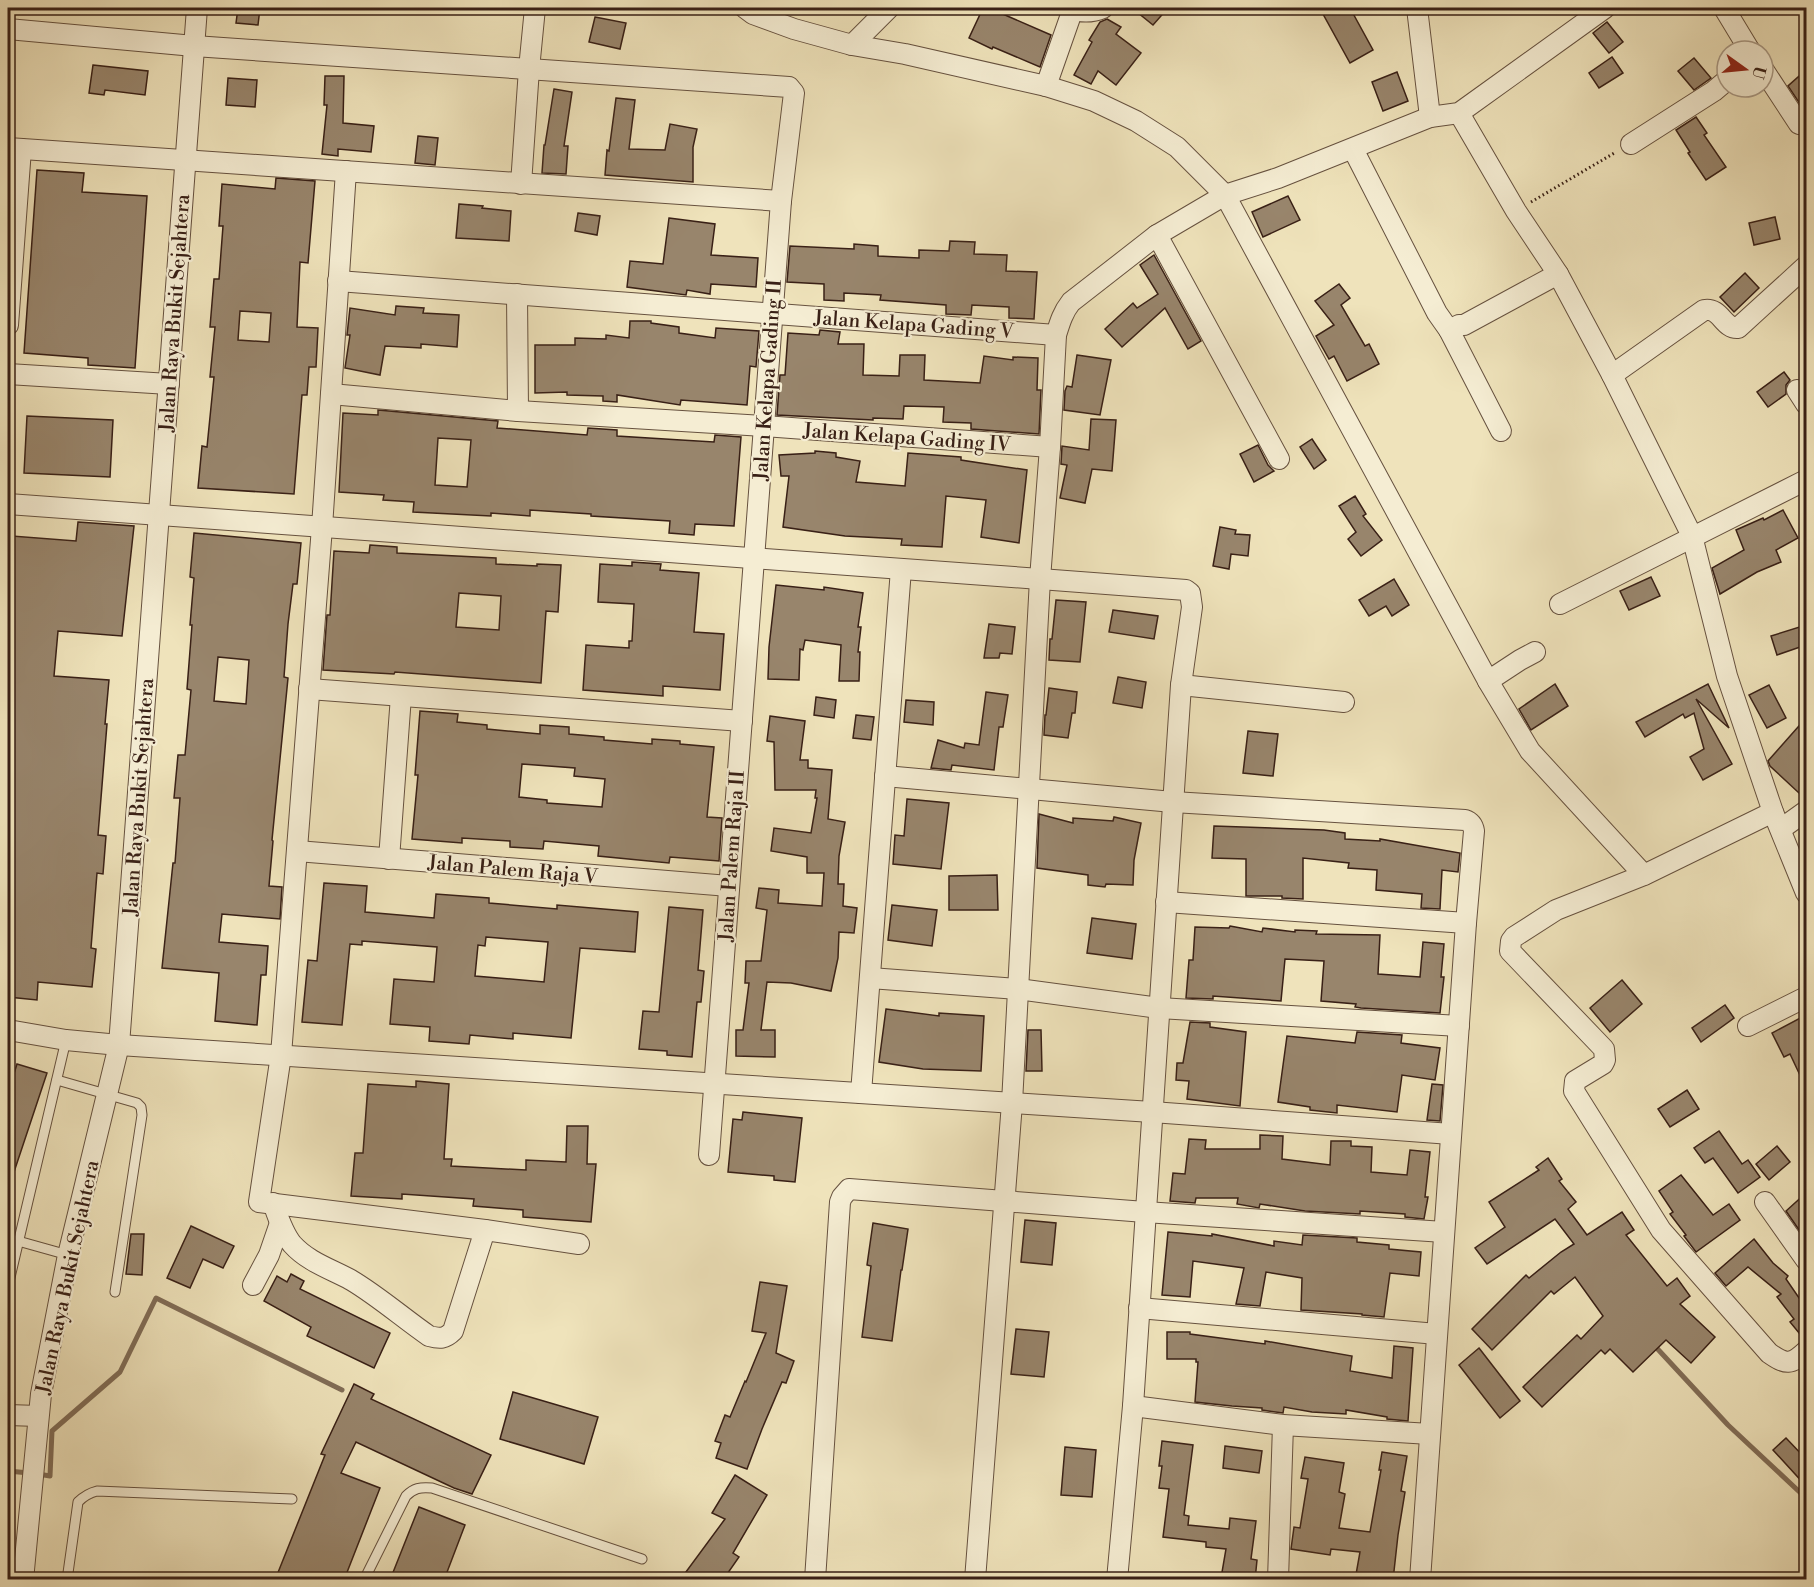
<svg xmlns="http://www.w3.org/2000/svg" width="1814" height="1587" font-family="'Libre Bodoni',serif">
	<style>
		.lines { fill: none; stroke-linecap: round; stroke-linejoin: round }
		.stream { stroke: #816d57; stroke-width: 5 }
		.building { fill: #98856c; stroke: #392016; stroke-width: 1.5; fill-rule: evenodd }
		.service-casing { stroke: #66513f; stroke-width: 11 }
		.minor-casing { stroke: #66513f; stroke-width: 22 }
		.path { stroke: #392016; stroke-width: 3; stroke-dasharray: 1.5 3; stroke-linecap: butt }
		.service { stroke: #f5edd3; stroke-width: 9 }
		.minor { stroke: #f5edd3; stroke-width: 20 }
		.labels { text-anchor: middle; stroke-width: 4.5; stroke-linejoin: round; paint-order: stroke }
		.street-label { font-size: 20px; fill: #392016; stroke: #f5edd3 }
	</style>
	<rect width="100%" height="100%" fill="#efe3bb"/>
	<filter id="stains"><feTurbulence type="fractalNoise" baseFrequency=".00333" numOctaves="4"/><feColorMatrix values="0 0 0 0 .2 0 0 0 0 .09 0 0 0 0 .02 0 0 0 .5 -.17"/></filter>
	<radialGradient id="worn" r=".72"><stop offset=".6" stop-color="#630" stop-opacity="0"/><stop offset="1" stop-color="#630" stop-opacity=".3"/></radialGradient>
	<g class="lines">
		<!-- stream -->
		<g class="stream">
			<path d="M1653,1344l75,81 78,73"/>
			<path d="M8,1471l21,2"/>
			<path d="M38,1474l12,2 2,-45 68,-59 36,-74 186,92"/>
		</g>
	</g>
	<!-- building -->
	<g class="building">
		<path d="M238,8h22l-2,17 -22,-2z"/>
		<path d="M983,8h6l62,27 -11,32 -47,-20 -1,2 -23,-11z"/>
		<path d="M1132,8h36l-15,17z"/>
		<path d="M1334,8h16l23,42 -23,13 -27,-49z"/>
		<path d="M595,17l31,6 -6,26 -31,-7z"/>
		<path d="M1107,19l14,8 -5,7 25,19 -25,32 -18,-14 -7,13 -17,-9 18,-33 -3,-2 11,-18z"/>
		<path d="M1607,22l16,20 -14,11 -16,-20z"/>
		<path d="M1612,57l11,16 -24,15 -10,-15z"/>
		<path d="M1694,58l17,20 -17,12 -16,-19z"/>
		<path d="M93,65l55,6 -3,24 -40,-5 -1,5 -15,-2z"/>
		<path d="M1806,70v29l-6,5 -12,-18z"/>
		<path d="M1397,72l11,29 -25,10 -11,-29z"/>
		<path d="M325,76h19l-1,47 31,3 -3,26 -33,-3v7l-16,-2 5,-49h-3z"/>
		<path d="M228,78l29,2 -2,27 -29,-2z"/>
		<path d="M554,89l18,3 -8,54h4l-2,28 -24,-1 2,-28h1z"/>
		<path d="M616,98l19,2 -6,49 36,1 5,-26 27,5 -4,18v35l-88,-7 2,-25 2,1z"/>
		<path d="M1696,117l11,16 -3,2 22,32 -20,13 -18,-27 2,-1 -14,-22z"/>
		<path d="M418,136l20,2 -3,27 -20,-2z"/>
		<path d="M37,170l47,3 -2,19 65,4 -12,172 -47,-3v-7l-64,-5z"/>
		<path d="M276,178l39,3 -7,82 -8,-1 -3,65 21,1 -2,39h-7l-2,28h-5l-8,99 -96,-6 4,-42 5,1 7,-70h-4l5,-50h-5l4,-48h5l4,-53h-4l3,-42 53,5zM240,311l31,2 -2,29 -31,-2z"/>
		<path d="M1288,196l12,24 -37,17 -11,-25z"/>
		<path d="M459,204l24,2 -1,2 29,3 -2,30 -53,-3z"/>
		<path d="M578,213l22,3 -3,19 -22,-4z"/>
		<path d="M1775,217l5,22 -26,6 -5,-22z"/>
		<path d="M669,218l46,6 -4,31 47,3 -2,29 -45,-3 -1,10 -23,-4 -1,5 -59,-8 3,-26 33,3z"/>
		<path d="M950,241l25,1 -1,12 33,1 -1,16 31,1 -3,47 -25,-1v-11l-37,-2 -1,10 -25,-1v-9l-66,-5 1,-5 -37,-2v8l-20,-1v-16l-37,-2 3,-36 64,3v-5l24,2v10l41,2v-8l30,1z"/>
		<path d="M1154,255l47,86 -13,8 -23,-41 -43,39 -17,-18 28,-26 4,5 21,-14 -18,-29z"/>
		<path d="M1745,273l14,15 -25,24 -14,-15z"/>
		<path d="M1339,284l11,14 -9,7 24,41 4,-2 10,20 -32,17 -13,-25 -5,3 -13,-23 18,-11 -19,-24z"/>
		<path d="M396,306l28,2 -1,5 36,2 -2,32 -36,-3v4l-36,-2 -5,29 -35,-7 5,-33h-3l3,-27 45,7z"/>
		<path d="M630,321h21v2l28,4v6l36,5 1,-10 43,3 -3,36 -6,-1 -3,39 -66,-5 -1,5 -63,-10v7l-14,-1v-5l-36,-1v-3l-32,1v-48h40v-7l31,1v-4l23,3z"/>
		<path d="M820,330l20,2 -2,12h26l-1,31 36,1 1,-21h25l-1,25 56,3 4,-27 29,4v-3l25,1 -1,32h4l-2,44 -68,-5v-6l-28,-1 1,-15 -40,-1 -1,13 -30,-1v2l-96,-5 3,-40h5l3,-42 31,2z"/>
		<path d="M1077,355l34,5 -11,55 -36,-5 1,-19 2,-5 5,1z"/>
		<path d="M1784,372l6,8 -4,5v9l-18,13 -11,-15z"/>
		<path d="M378,410l120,11 -1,7 90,7 1,-7 29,2v6l64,4 33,2 1,-7 26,2 -7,89 -39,-2 -1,11 -25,-2 1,-12 -79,-5v-2l-61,-4v6l-39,-3v3l-78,-4 1,-10 -31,-2 1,-5 -45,-3 4,-79 35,2zM438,438l33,2 -4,47 -32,-2z"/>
		<path d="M27,416l86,4 -3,57 -86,-4z"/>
		<path d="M1091,419l25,1 -4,51 -20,-2 -7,34 -25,-5 7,-33 -6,-1 1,-18 27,4z"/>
		<path d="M1312,439l14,21 -12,9 -14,-22z"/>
		<path d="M1258,445l10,20 6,6 -20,11 -14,-28z"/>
		<path d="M815,451l21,2v4l24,4 -4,21 49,4 3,-33 53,4v3l66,10 -8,73 -38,-6 5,-37 -40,-4 -4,51 -41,-2 1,-6 -57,-3 -62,-9 6,-51h-8l-2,-21 36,-2z"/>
		<path d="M1355,496l11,18 -3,2 19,24 -21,16 -13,-17 8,-7 -17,-26z"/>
		<path d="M1783,510l15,28 -22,12 5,12 -24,10 -37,22 -8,-26 32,-18 -8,-20 27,-12 1,2z"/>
		<path d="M78,522l56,4 -12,110 -64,-5 -4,45 55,4 -4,44h2l-9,111 8,1 -3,38 -6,-1 -6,75 5,1 -4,38 -54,-5 -1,18 -29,-3v-329l6,-96h-5l3,-36 64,5z"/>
		<path d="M1220,527l16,3 -1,4 15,1 -2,21 -17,-2 -2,15 -16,-3z"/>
		<path d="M194,533l107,10 -4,41h-4l-5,40 -4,53 4,1 -16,162 1,1 -4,45 13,1 -2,32 -58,-5 -3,28 49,4 -2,29h-5l-4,50 -42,-4 4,-48 -57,-5 11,-105h2l5,-65h-6l4,-43h7l6,-65 -4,-1 5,-64h-2l4,-47 -4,-1zM218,657l31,3 -3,44 -32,-3z"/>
		<path d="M370,545l27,2v6l99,5v6l41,2v-2l24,1 -3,47 -12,-1 -5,72 -146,-11 -1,2 -71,-4 4,-55h3l4,-64 35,2zM459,593l42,3 -2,34 -43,-3z"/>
		<path d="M632,562l29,2 -1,6 39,3 -5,59 30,2 -4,56 -57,-4v10l-80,-6 3,-45 43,3v-7h3l2,-37 -36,-2 2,-38 32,2z"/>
		<path d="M1651,577l9,19 -31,14 -9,-19z"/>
		<path d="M1394,579l15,26 -17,11 -6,-10 -17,10 -10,-16z"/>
		<path d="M776,585l48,5v-3l39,6 -5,34h3l-3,25h2l-1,29h-20l2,-36 -36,-5 -2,10 -3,-1 -1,31 -31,-1 1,-32z"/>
		<path d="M1056,600l30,2 -6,60 -31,-2 1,-21h2z"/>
		<path d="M1113,610l45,6 -4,23 -45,-7z"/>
		<path d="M989,624l26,3 -3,27 -12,-1 -1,5h-15z"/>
		<path d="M1806,625v20l-29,10 -6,-19z"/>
		<path d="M1118,677l28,5 -4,26 -29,-5z"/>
		<path d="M1555,684l13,22 -37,24 -12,-21z"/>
		<path d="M1708,684l21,44 -33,-29 36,65 -29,16 -13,-23 14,-8 -10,-36 -9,5 -2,-4 -38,23 -9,-15z"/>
		<path d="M1769,685l17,33 -19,10 -18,-33z"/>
		<path d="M1049,688l28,4 -2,21h-3l-4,25 -24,-3 1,-20h1z"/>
		<path d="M986,692l22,3 -5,32h-4l-5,43 -42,-5 -1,5 -20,-2 7,-28 26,8 1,-5 14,2z"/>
		<path d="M816,697l20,3 -2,18 -20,-3z"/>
		<path d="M906,700l28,2 -1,23 -29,-3z"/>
		<path d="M420,711l38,3 -1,8 30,3v4l53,5v-9l29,2v7l35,3v3l48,4v-5l28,2v3l34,3 -7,70 15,1 -3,43 -49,-4 -1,6 -71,-7 1,-10 -55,-5 -1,8 -33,-2v-6l-48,-3v5l-50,-4 6,-64h-3zM522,764l53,4 -1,8 31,3 -3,28 -55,-4v-3l-28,-3z"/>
		<path d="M856,715l18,2 -3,23 -18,-2z"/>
		<path d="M770,716l35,5 -5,39h8v8l24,2 -4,49 17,3 -6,34 -1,28h6l-1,22 14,2 -3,25 -15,-1 -1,26 -7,33 -40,-8 -24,-1 -6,48h14v27l-39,-1v-26h7l6,-47h-4l1,-22h15l6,-51 -11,-2 3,-20 20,2 -1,13 44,3 2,-33h-17v-16l-36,-6 3,-23 37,5 6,-35h-2l1,-8h-41l-1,-48 -7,-1z"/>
		<path d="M1806,718v67l-7,8 -29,-27 -2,-5z"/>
		<path d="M1248,731l30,3 -5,42 -30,-3z"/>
		<path d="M907,799l42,4 -8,66 -48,-5 2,-29 9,1z"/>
		<path d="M1039,814l34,9v-5l40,3 1,-4 27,6 -7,37 -1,25 -27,-1 -1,3 -17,-2v-10l-51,-7z"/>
		<path d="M1214,826l110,4 21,3v6l35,2v-2l80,14 -2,19 -16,-2 -2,39 -19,-1 1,-14 -46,-4 1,-20 -29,-2 1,-5 -46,-5v41l-21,-1v-2h-36v-37l-34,-1z"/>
		<path d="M997,875l1,35h-49v-34z"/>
		<path d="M324,883l43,3 -2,26 69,6 2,-24 53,4v5l68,6v-4l81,7 -3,40 -55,-4 -9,90 -58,-5v6l-43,-4 -1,9 -40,-3 1,-14 -40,-3 4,-45 40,3 3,-35 -75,-6v4l-12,-1 -8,81 -40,-3 6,-62 9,1zM486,937l62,5 -4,40 -69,-6 3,-31 7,1z"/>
		<path d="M892,905l45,5 -5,36 -44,-6z"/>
		<path d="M669,907l34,3 -5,60 6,1 -3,31h-4l-5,55 -25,-2v-4l-28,-2 4,-38 16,1z"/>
		<path d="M1092,918l44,6 -4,35 -45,-6z"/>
		<path d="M1230,926l32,6 1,-4 32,4v-2l22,1 -1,3 64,1 -2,39 42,3 3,-35 21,2 -3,33h3l-4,36 -79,-5 -6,-1 1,-3 -35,-3 3,-40 -39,-2 -4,42 -68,-5v3l-27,-1 3,-38h4l2,-33 34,1z"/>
		<path d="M1622,980l20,24 -32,28 -20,-24z"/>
		<path d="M1725,1005l9,13 -33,24 -9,-14z"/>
		<path d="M886,1009l53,7v-3l45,3 -3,55 -58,-2 -44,-7z"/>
		<path d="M1806,1015v73l-16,-34 -6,3 -12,-24z"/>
		<path d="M1190,1022l20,1v4l36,5 -6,74 -53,-7 2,-18 -13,-1 1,-17h6z"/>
		<path d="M1028,1030h13l1,41h-16z"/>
		<path d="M1357,1032l45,3 -1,8 39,5 -5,32 -33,-5 -5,37 -60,-7v8l-27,-3v-3l-32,-5 9,-66 68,7z"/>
		<path d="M17,1064l30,9 -37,111h-2v-91z"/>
		<path d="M416,1081l33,3 -5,75h8l-1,7 75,4v-10l40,2 1,-36h21l-1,38h9l-5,58 -68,-5v-7l-50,-4 1,-7 -72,-5v5l-51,-3 4,-43h8l5,-69 48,3z"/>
		<path d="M1432,1084l11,1 -3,36 -13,-1z"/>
		<path d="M1687,1090l12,19 -29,18 -12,-18z"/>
		<path d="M743,1112l59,6 -7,64 -21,-2v-4l-46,-4 5,-53 9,1z"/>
		<path d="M1719,1131l23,33 6,-4 12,17 -22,16 -25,-35 -8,5 -11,-15z"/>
		<path d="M1260,1135l23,1 -1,23 48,6 1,-24h20v5l21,1 -1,25 36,3 3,-25 20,2 -5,45h3l-4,22 -19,-2v-3l-45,-3v3l-55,-3 -45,-7 -1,4 -22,-4 1,-6h-42l-1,5 -25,-2 3,-28 12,1 4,-35 17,1 -1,9h55z"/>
		<path d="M1777,1146l13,16 -21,18 -13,-16z"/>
		<path d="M1548,1158l14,21 -3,2 17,21 -8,7 19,26 35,-23 12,18 -8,5 41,51 10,-8 13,18 -10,8 35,33 -24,26 -25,-23 -33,32 -23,-23 -5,5 -4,-4 -59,57 -19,-20 54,-52 4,4 22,-23 -28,-39 -21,17 -3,-3 -59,59 -20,-21 54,-54 3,3 32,-26 13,-8 -19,-25 -68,45 -12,-16 30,-21 -16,-25 50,-32 -3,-3z"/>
		<path d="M1681,1175l32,40 16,-11 11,16 -44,32 -12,-16 2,-1 -16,-21 3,-2 -14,-21z"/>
		<path d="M1806,1193v47l-20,-29z"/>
		<path d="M1025,1220l31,3 -4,42 -31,-3z"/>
		<path d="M873,1223l35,6 -6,41h-1l-9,71 -30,-4 9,-71 -4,-1z"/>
		<path d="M191,1226l43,20 -11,22 -20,-9 -13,29 -23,-10z"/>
		<path d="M1168,1232l44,4v-2l62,12v-5l28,4 1,-10 54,3v4l32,3v4l32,3 -2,24 -29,-3 -6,44 -22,-2v-1l-61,-4 1,-32 -36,-6 -6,34 -24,-2 8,-36 -51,-7 -3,36 -28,-2z"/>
		<path d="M131,1234h13l-2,41 -16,-1z"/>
		<path d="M1754,1239l19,24 15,13 -2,3 20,29v31h-2l-14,-17 4,-3 -17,-22 4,-3 -33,-27 -22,19 -11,-13z"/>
		<path d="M291,1274l13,7 -4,8 90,44 -16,35 -67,-32 4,-9 -47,-26 13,-25 10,6z"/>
		<path d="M760,1282l27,4 -11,67 18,8 -8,22 -4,-1 -20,47 -15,40 -31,-11 5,-15 -6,-2 10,-26 5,2 15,-36 1,1 20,-49 -14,-2z"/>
		<path d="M1016,1329l33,3 -5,45 -33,-3z"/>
		<path d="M1167,1332h23v2l75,10v-3l87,15 -2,15 42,7 2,-32 19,2 -5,73 -21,-2v-2l-41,-7v4l-34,-2 -28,-5 -1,6 -21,-3v-2l-30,-2 -37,-4 3,-40h-2v-3h-29z"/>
		<path d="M1479,1348l41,53 -20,17 -41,-53z"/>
		<path d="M354,1384l20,10 -3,5 120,56 -19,39 -18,-6 -98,-46 -15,31 39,15 -36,92h-69l50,-125 -4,-1z"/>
		<path d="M513,1392l85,25 -14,47 -84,-25z"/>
		<path d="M1786,1438l20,21v27l-33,-36z"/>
		<path d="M1162,1441l31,4 -9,70 5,1 -1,9 41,4 1,-11 26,3 -5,38 6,1 -2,20 -34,-2 5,-29 -20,-2v-5l-43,-5 6,-48 -10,-1 3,-22h-3z"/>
		<path d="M1225,1446l37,5 -3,22 -36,-5z"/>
		<path d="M1065,1447l31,3 -4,47 -31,-2z"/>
		<path d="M1382,1452l25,4 -6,35 4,1 -7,43 -5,45h-38l5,-28 -29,-3 -1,6 -39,-6 3,-22 6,1 8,-49 -7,-1 4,-21 39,6 -5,29 6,2 -6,34 31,4 11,-62h-2z"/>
		<path d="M735,1475l32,20 -34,58 6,4 -16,23h-43l45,-61 -13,-6z"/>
		<path d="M419,1507l46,18 -21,55h-54z"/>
	</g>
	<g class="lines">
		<!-- service casing -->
		<g class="service-casing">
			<g id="service">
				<path d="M57,1080l80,23 4,4 1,8 -27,177"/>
				<path d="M18,1241l50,14"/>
				<path d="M8,1286l58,-246"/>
				<path d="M67,1580l11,-78c6,-6 11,-9 19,-11l195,8"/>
				<path d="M364,1580l42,-84c8,-8 14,-9 26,-8l210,71"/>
			</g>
		</g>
		<!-- minor casing -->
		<g class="minor-casing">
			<g id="minor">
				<path d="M745,8l8,6 41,15 58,16 53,9 141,32 48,15 42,20 41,26 48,48 263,486 32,-21 15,-8"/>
				<path d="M1069,8c12,5 22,5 34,0"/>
				<path d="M1417,8l13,109"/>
				<path d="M1724,8l26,43"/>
				<path d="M8,29l186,17 595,41 5,6 -13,108 -72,954"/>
				<path d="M852,45l37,-37"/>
				<path d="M1763,69l36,55"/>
				<path d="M1046,86l27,-77"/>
				<path d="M1459,113l57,98 42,63 54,101 80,161 35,140 46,136 33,81"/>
				<path d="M1631,144l83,-53 13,-11"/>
				<path d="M8,148l773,53"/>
				<path d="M1353,149l84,164 12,17 10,-5h5l94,-51"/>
				<path d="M346,171l-24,356 -41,528 -22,147 226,28 94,14"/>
				<path d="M521,184l8,-115 6,-61"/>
				<path d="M1157,235l122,224"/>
				<path d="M338,281l718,54"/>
				<path d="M517,294l1,117"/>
				<path d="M8,325l13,-176"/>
				<path d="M1449,330l52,101"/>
				<path d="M8,374l161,10"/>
				<path d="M1612,375l92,-65c17,-3 19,19 34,18l68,-62"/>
				<path d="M1797,390l9,14"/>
				<path d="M331,394l187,17 246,15 286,21"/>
				<path d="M8,504l1032,75 146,11 4,3 2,14 -11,78 -48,721 -16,174"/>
				<path d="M1560,604l246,-124"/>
				<path d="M1488,681l42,70 114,124"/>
				<path d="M1181,685l163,17"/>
				<path d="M309,689l433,32"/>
				<path d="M885,776l288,26 292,18c6,2 8,5 9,11l-8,92 -46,657"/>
				<path d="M1773,812l-129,63 -88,35 -42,27 -3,4 -1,10 94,98 1,11 -2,4 -28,17 -1,10 87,139 108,123c17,12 22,12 37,-2"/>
				<path d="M1781,829l25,-18"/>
				<path d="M297,851l432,35"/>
				<path d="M389,859l12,-163"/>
				<path d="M1166,902l300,21"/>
				<path d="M870,978l148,11 141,19 300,18"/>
				<path d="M1748,1026l58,-29"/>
				<path d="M8,1030l58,10 53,5 1033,67 299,22"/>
				<path d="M861,1093l40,-524"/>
				<path d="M1765,1202l41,58"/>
				<path d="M273,1203c5,14 10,30 19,41 16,18 39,25 59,36 27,16 52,38 78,56 11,3 16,3 24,-5l32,-101"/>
				<path d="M253,1285l16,-30 11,-32"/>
				<path d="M1139,1308l298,26"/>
				<path d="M1133,1406l150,19 147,9"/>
				<path d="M8,1415l30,1"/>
				<path d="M23,1580l18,-186 27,-139 51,-210 78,-1037"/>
				<path d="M815,1580l25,-378 2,-5 7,-8 296,23 299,20"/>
				<path d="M975,1580l37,-477 28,-524 10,-132 6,-112c4,-13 7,-23 15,-33l86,-67 68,-40 53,-17 152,-61 29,-4 146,-105"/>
				<path d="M1278,1580l5,-155"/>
			</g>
		</g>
		<!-- path -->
		<path class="path" d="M1531,202l85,-50"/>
		<!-- service -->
		<use href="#service" class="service"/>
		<!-- minor -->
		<use href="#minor" class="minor"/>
	</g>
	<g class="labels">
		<!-- street labels -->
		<g class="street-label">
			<text transform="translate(174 313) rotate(-86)" y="7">Jalan Raya Bukit Sejahtera</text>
			<text transform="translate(914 324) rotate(4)" y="7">Jalan Kelapa Gading V</text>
			<text transform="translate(767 380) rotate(-86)" y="7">Jalan Kelapa Gading II</text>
			<text transform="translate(907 437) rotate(4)" y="7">Jalan Kelapa Gading IV</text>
			<text transform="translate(138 797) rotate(-86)" y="7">Jalan Raya Bukit Sejahtera</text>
			<text transform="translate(731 856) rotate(-86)" y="7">Jalan Palem Raja II</text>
			<text transform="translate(513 869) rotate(5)" y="7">Jalan Palem Raja V</text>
			<text transform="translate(67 1277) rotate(-78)" y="7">Jalan Raya Bukit Sejahtera</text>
		</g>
	</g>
	<!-- margin -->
	<rect width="1814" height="1587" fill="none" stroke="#efe3bb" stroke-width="30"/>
	<rect x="9" y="9" width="1796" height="1569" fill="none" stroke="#392016" stroke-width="3"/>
	<rect x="15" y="15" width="1784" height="1557" fill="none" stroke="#392016" stroke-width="1.5"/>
	<!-- north arrow -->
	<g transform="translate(1745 69) rotate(105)"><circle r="28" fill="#f5edd3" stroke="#aa9b87" stroke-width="1.5"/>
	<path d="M0-4.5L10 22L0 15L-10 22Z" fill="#8f2418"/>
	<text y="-9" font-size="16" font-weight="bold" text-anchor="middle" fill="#392016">U</text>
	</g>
	<rect width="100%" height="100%" filter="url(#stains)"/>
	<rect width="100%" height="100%" fill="url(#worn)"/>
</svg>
